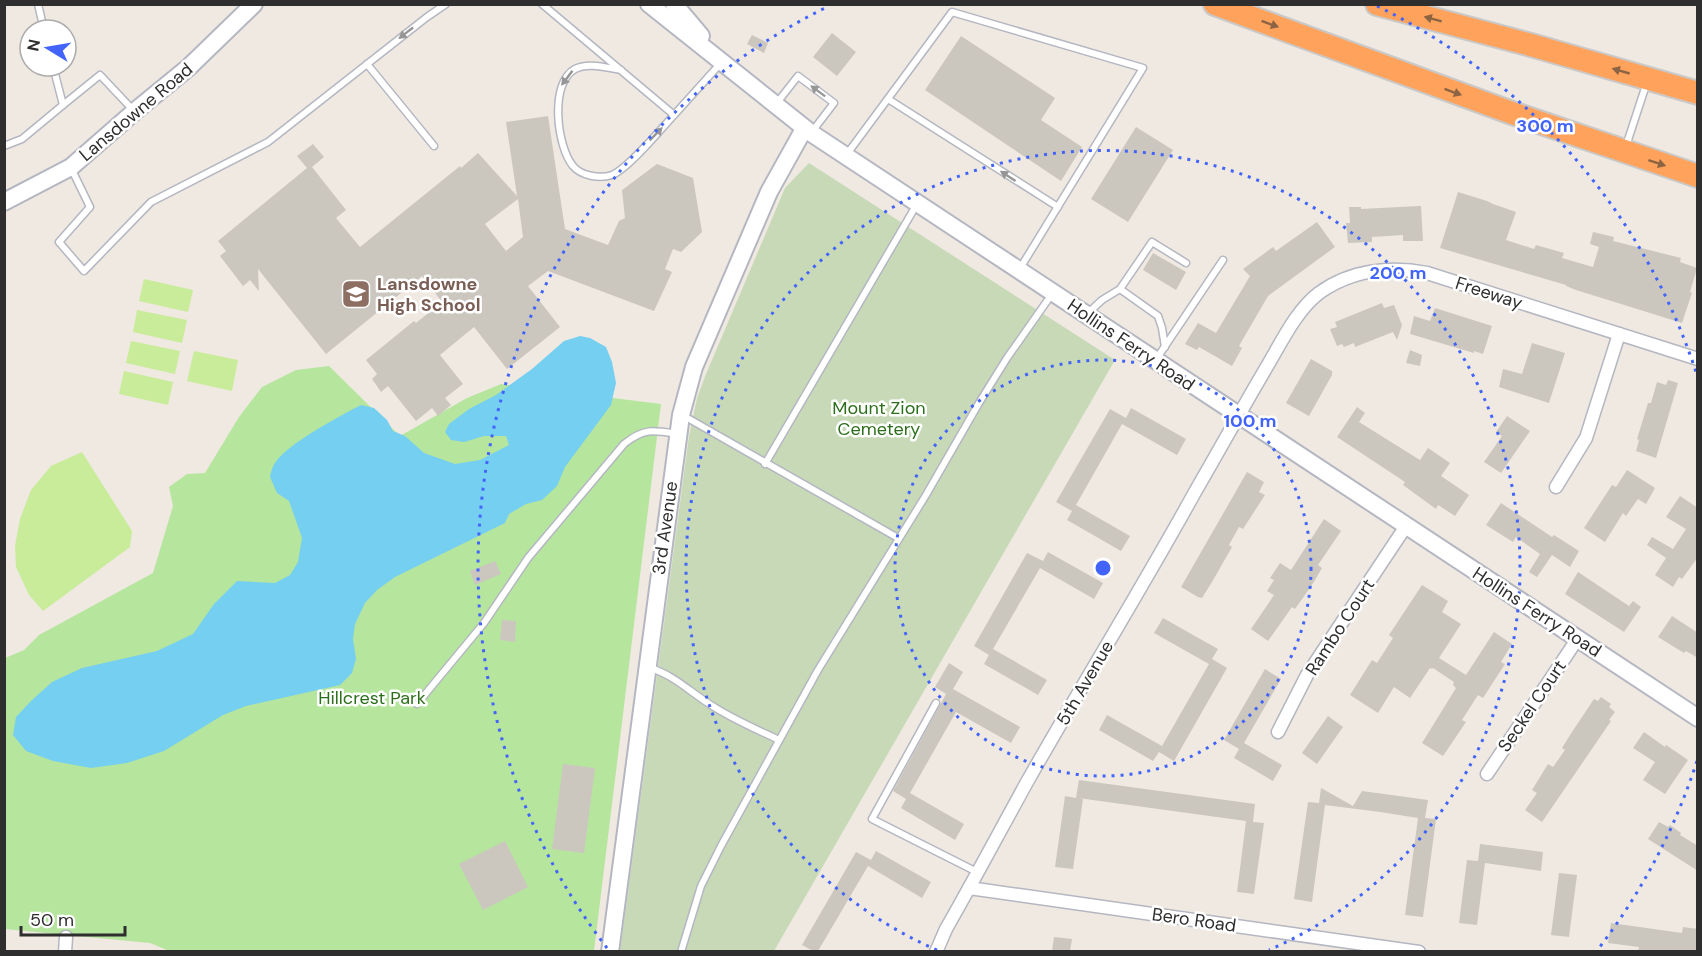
<svg xmlns="http://www.w3.org/2000/svg" width="1702" height="956" font-family="'DM Sans',sans-serif">
	<style>
		.green { fill: #b6e59e }
		.cemetery { fill: #c8d9b8 }
		.pitch { fill: #c9ec9a }
		.water { fill: #75cff0 }
		.building { fill: #cbc7bf; fill-rule: evenodd }
		.lines { fill: none; stroke-linecap: round; stroke-linejoin: round }
		.lane-casing { stroke: #b4b7c1; stroke-width: 9 }
		.street-casing { stroke: #b4b7c1; stroke-width: 15 }
		.secondary-casing { stroke: #b4b7c1; stroke-width: 20 }
		.highway-casing { stroke: #c9c9c9; stroke-width: 26 }
		.lane { stroke: #fff; stroke-width: 6 }
		.street { stroke: #fff; stroke-width: 12 }
		.secondary { stroke: #fff; stroke-width: 16 }
		.highway { stroke: #ffa35c; stroke-width: 22 }
		.oneway { fill: #8c6343 }
		.oneway2 { fill: #969696 }
		.ring { fill: none; stroke: #4264fb; stroke-width: 3; stroke-dasharray: 3 6 }
		.labels { text-anchor: middle; stroke-width: 5; stroke-linejoin: round; paint-order: stroke }
		.street-label { font-size: 18px; fill: #2e2e2e; stroke: #fff }
		.education-label { font-size: 18px; font-weight: bold; fill: #785e54; stroke: #fff; text-anchor: start }
		.park-label { font-size: 18px; fill: #2c6e1b; stroke: #fff }
		.centre { fill: #4264fb; stroke: #fff; stroke-width: 3 }
		.ring-label { font-size: 18px; text-anchor: middle; font-weight: bold; fill: #4264fb; stroke: #fff; stroke-width: 5; stroke-linejoin: round; paint-order: stroke }
	</style>
	<rect width="100%" height="100%" fill="#efe9e1"/>
	<!-- green -->
	<path class="green" d="M329,366l71,70 67,-38 34,-14 160,20 -67,547 -422,1 -22,-9 -145,-14 -1,-214 2,-3 -1,-1v-53l19,-8 15,-15 114,-62 20,-67 -4,-19 18,-13 18,-1 34,-56 23,-30 34,-17z"/>
	<!-- cemetery -->
	<path class="cemetery" d="M809,163l306,197 -341,591 -154,1 69,-516 8,-38 9,-24 79,-186z"/>
	<!-- pitch -->
	<g class="pitch">
		<path d="M144,279l49,11 -5,22 -49,-11z"/>
		<path d="M137,310l50,10 -5,23 -49,-11z"/>
		<path d="M131,341l49,10 -5,23 -49,-11z"/>
		<path d="M194,351l44,9 -6,31 -45,-10z"/>
		<path d="M124,371l49,11 -5,23 -49,-11z"/>
		<path d="M82,452l50,79 -2,16 -87,64 -14,-16 -13,-28 -1,-21 5,-27 11,-29 20,-24z"/>
	</g>
	<!-- water -->
	<path class="water" d="M580,336l10,2 16,9 6,15 4,21 -5,22 -46,62 -8,19 -15,14 -16,4 -17,10 -4,9 -110,54 -18,13 -12,13 -10,21 -2,15 3,20 -4,14 -12,12 -94,21 -23,9 -59,36 -37,12 -36,5 -38,-7 -27,-10 -13,-16 3,-18 15,-16 21,-19 30,-14 75,-17 36,-17 21,-30 23,-23 38,2 15,-8 8,-13 4,-24 -13,-37 -12,-8 -7,-16c1,-5 2,-10 5,-14 12,-19 65,-47 86,-58l13,3 13,12 6,11 12,5 19,17 31,11 25,-4 29,-15 -3,-9h-22l-20,6 -13,-2 -6,-8 4,-8 20,-15 27,-14 36,-26 32,-28z"/>
	<!-- building -->
	<g class="building">
		<path d="M832,33l24,19 -19,24 -24,-19z"/>
		<path d="M752,35l16,8 -4,10 -17,-9z"/>
		<path d="M961,36l94,62 -14,22 41,27 -21,34 -136,-91z"/>
		<path d="M548,116l17,113 43,16 11,-24 6,-3 -3,-28 35,-26 36,14 9,54 -21,20 -8,-3 -8,20 7,3 -18,39 -106,-40 -20,15 32,41 -53,42 -33,-42 -34,28 23,29 -18,14 6,7 -13,11 -6,-8 -16,13 -28,-35 -7,6 -9,-13 5,-5 -11,-14 48,-39 2,2 26,-21 -20,-26 -96,78 -68,-85 1,22 -9,-11 -7,6 -23,-30 6,-5 -8,-10 89,-73 -10,-12 16,-12 11,13 -12,10 34,43 -10,8 24,29 100,-81 1,2 17,-15 39,43 -11,-74zM518,199l5,38 -17,14 -21,-27z"/>
		<path d="M1136,127l37,23 -45,72 -37,-23z"/>
		<path d="M1458,192l29,9 6,3 23,8 -10,28 28,9 2,-4 28,8 -2,5 31,9 6,-20 -9,-3 3,-12 21,5 -1,4 68,17 -1,4 17,6 -7,24 2,1 -10,30 -106,-33 -10,-4v-1l-126,-37z"/>
		<path d="M1419,206h2l2,35h-20v-6l-31,2v5l-24,1 -2,-20h4l-1,-16h12v2z"/>
		<path d="M1317,222l18,25 -67,49 -29,50 3,2 -10,18 -33,-19 -2,3 -12,-6 13,-21 18,10 34,-57 -7,-7 30,-22 3,4z"/>
		<path d="M1153,253l33,19 -10,18 -33,-20z"/>
		<path d="M1382,303l2,5 10,-3 8,20 -5,15 -4,-8 -38,15 -1,-4 -10,4 -2,-3 -5,2 -7,-17 7,-2 -2,-5z"/>
		<path d="M1435,308l57,18 -9,28 -9,-3v2l-64,-19 4,-18 16,5z"/>
		<path d="M1532,343l33,10 -16,50 -50,-16 4,-18 19,5z"/>
		<path d="M1410,350l12,5 -2,11 -14,-3z"/>
		<path d="M1311,359l21,12v4l-23,41 -23,-13z"/>
		<path d="M1668,380l10,3 -22,75 -20,-7 3,-11 -2,-1 11,-36h3l6,-21 9,3z"/>
		<path d="M1357,407l8,6 -6,9 61,38 8,-12 22,15 -9,13 28,19 -14,21 -17,-11 -2,4 -33,-24 2,-3 -68,-45z"/>
		<path d="M1131,408l55,31 -9,16 -55,-31 -46,81 54,31 -9,15 -54,-31 5,-9 -16,-9 54,-93 16,9z"/>
		<path d="M1507,416l23,15 -29,42 -17,-11 18,-26 -6,-4z"/>
		<path d="M1627,470l28,18 -9,16 -8,-5 -12,17 -3,-3 -18,29 -21,-14 28,-43 4,2z"/>
		<path d="M1247,472l17,10 -5,10 6,3 -22,34 -4,-2 -10,18 3,2 -20,35 -10,16 -4,-1 -17,-10z"/>
		<path d="M1680,496l18,12v49l-16,22 -3,-2 -6,10 -18,-12 11,-17 -19,-13 5,-8 21,12 13,-20 -20,-12z"/>
		<path d="M1501,503l51,34 2,-2 25,16 -9,16 -18,-12 -15,22 -8,-5 11,-18 -24,-17 -3,5 -27,-17z"/>
		<path d="M1324,519l17,12 -23,34 4,3 -10,17 -17,24 -3,-2 -24,34 -17,-12 23,-34 -7,-4 7,-11 -4,-2 10,-15 11,7z"/>
		<path d="M1048,552l55,31 -9,16 -54,-31 -47,81 54,31 -9,15 -54,-31 5,-9 -15,-9 53,-93 16,8z"/>
		<path d="M495,561l6,13 -26,11 -5,-14z"/>
		<path d="M1578,572l51,34 4,-5 8,6 -17,25 -59,-38z"/>
		<path d="M1422,585l26,16 -6,11 19,12 -22,34 27,17 28,-43 18,12 -11,18 4,2 -22,34 -5,-3 -16,25 4,2 -23,34 -21,-13 34,-55 -3,-3 1,-3 -21,-14 -1,1 -2,-1 -20,30 -16,-11 -16,26 -28,-18 22,-35 5,3 16,-25 -4,-3z"/>
		<path d="M1672,616l26,17v25l-12,-7 -2,2 -26,-16z"/>
		<path d="M1163,618l55,31 -6,10 15,9 -53,93 -15,-9 -6,9 -54,-31 8,-15 55,31 47,-82 -55,-31z"/>
		<path d="M502,620l14,1 -1,21 -15,-2z"/>
		<path d="M949,663l14,9 -10,17 67,38 -9,16 -55,-31 -46,81 54,31 -9,16 -54,-32 5,-9 -13,-8 53,-97 -11,-7z"/>
		<path d="M1265,669l16,10 -37,64 38,22 -9,16 -39,-23 5,-9 -15,-9z"/>
		<path d="M1601,697l10,7 -2,3 6,5 -6,8 2,1 -69,101 -17,-12 12,-17 -5,-3 16,-26 5,3 12,-17 -3,-2 10,-16 22,-33 4,2z"/>
		<path d="M1328,716l15,11 -26,37 -15,-11z"/>
		<path d="M1644,732l21,15 1,-2 22,15 -23,34 -22,-14 12,-18 -22,-14z"/>
		<path d="M563,764l32,4 -11,85 -32,-4z"/>
		<path d="M1079,780l176,24 -2,18 11,1 -10,71 -17,-2 9,-71 -168,-23 5,1 -10,70 -18,-2 10,-71 11,2z"/>
		<path d="M1321,788l32,18 9,-15 66,9 -3,18 11,1 -13,98 -18,-2 13,-97 -38,-6 -55,-7 -13,97 -18,-3 14,-97 11,1z"/>
		<path d="M1659,822l9,5 2,-2 11,8 -1,2 18,11v25l-50,-32z"/>
		<path d="M505,841l23,46 -45,23 -24,-46z"/>
		<path d="M1480,844l63,8 -2,19 -56,-8 -8,62 -18,-2 8,-63 11,1z"/>
		<path d="M876,851l55,31 -9,16 -54,-32 -50,85h-5l-11,-6 54,-93 15,8z"/>
		<path d="M1559,873l18,2 -8,62 -18,-2z"/>
		<path d="M1611,923l71,10 1,-6 15,2v22h-60l1,-4 -31,-4z"/>
		<path d="M1054,937l18,2 -2,12h-18z"/>
	</g>
	<g class="lines">
		<!-- lane casing -->
		<g class="lane-casing">
			<g id="lane">
				<path d="M38,4l6,26"/>
				<path d="M542,4l132,111c-13,14 -46,54 -62,60 -12,4 -31,1 -39,-9 -16,-19 -24,-83 2,-97 13,-7 32,-1 46,1"/>
				<path d="M367,64l67,82"/>
				<path d="M888,99l170,108"/>
				<path d="M776,104l22,-28 36,27 -23,30"/>
				<path d="M63,105l37,-30 34,36"/>
				<path d="M674,115l46,-51"/>
				<path d="M4,146l18,-7 41,-34 -10,-39"/>
				<path d="M1626,146l21,-64"/>
				<path d="M847,154l105,-142 191,56 -124,202"/>
				<path d="M71,168l19,39 -31,35 25,29 67,-69 117,-60 159,-125 19,-13"/>
				<path d="M1120,289l38,27 4,12 3,19"/>
				<path d="M1088,313l14,-13 18,-11 32,-47 34,21"/>
				<path d="M1157,358l66,-98"/>
				<path d="M684,416l214,122"/>
				<path d="M765,464l152,-260"/>
				<path d="M650,668c24,7 40,24 61,37 21,14 45,24 68,35"/>
				<path d="M936,703l-64,116 105,53"/>
				<path d="M417,704l67,-81 44,-65 96,-114c20,-16 29,-14 53,-10"/>
				<path d="M681,952l20,-66 20,-40 97,-176 108,-175 53,-92 28,-45 45,-64"/>
			</g>
		</g>
		<!-- street casing -->
		<g class="street-casing">
			<g id="street">
				<path d="M1556,487l30,-49 33,-104"/>
				<path d="M1278,732l29,-57 99,-149"/>
				<path d="M1487,774l91,-136"/>
				<path d="M969,888l450,64"/>
				<path d="M65,952l1,-15"/>
				<path d="M936,952l10,-23c28,-49 54,-98 81,-147 55,-97 114,-192 168,-290 25,-43 49,-87 74,-129 14,-24 28,-53 50,-70 32,-23 71,-27 108,-20l271,86"/>
			</g>
		</g>
		<!-- secondary casing -->
		<g class="secondary-casing">
			<g id="secondary">
				<path d="M649,4l162,129 887,585"/>
				<path d="M674,4l27,32"/>
				<path d="M4,202l67,-35 63,-55 55,-45 65,-63"/>
				<path d="M610,952l71,-537 13,-48 75,-175 35,-63"/>
			</g>
		</g>
		<!-- highway casing -->
		<g class="highway-casing">
			<g id="highway">
				<path d="M1215,4l297,109 186,63"/>
				<path d="M1377,4l154,41 167,48"/>
			</g>
		</g>
		<!-- lane -->
		<use href="#lane" class="lane"/>
		<!-- street -->
		<use href="#street" class="street"/>
		<!-- secondary -->
		<use href="#secondary" class="secondary"/>
		<!-- highway -->
		<use href="#highway" class="highway"/>
	</g>
	<!-- one-way arrows -->
	<defs><path id="oneway-solid" d="M-6-.8H1V-3.2L6.5 0L1 3.2V.8H-6Z" transform="scale(1.5)"/></defs>
	<g class="oneway">
		<use href="#oneway-solid" transform="translate(1433 19) rotate(-165)"/>
		<use href="#oneway-solid" transform="translate(1270 24) rotate(20)"/>
		<use href="#oneway-solid" transform="translate(1621 71) rotate(-164)"/>
		<use href="#oneway-solid" transform="translate(1453 92) rotate(20)"/>
		<use href="#oneway-solid" transform="translate(1657 163) rotate(18)"/>
	</g>
	<g class="oneway2">
		<use href="#oneway-solid" transform="translate(406 33) rotate(142)"/>
		<use href="#oneway-solid" transform="translate(567 78) rotate(127)"/>
		<use href="#oneway-solid" transform="translate(818 91) rotate(-143)"/>
		<use href="#oneway-solid" transform="translate(656 134) rotate(-46)"/>
		<use href="#oneway-solid" transform="translate(1008 176) rotate(-147)"/>
	</g>
	<!-- distance rings -->
	<g class="ring">
		<circle cx="1103" cy="568" r="208"/>
		<path d="M937 950A417 417 0 1 1 1269 950"/>
		<path d="M1697 761A625 625 0 0 1 1599 948M607 948A625 625 0 0 1 829 6M1377 6A625 625 0 0 1 1697 375"/>
	</g>
	<!-- icons -->
	<defs>
		<g id="school-square" transform="scale(1.5)"><rect x="-9" y="-9" width="18" height="18" rx="4" fill="#8d6e63" stroke="#fff"/><path d="M0-5L7-2L0 1L-7-2ZM-4 1L0 2.5L4 1V4Q0 6-4 4Z" fill="#fff"/></g>
	</defs>
	<g fill-rule="evenodd">
		<use href="#school-square" x="356" y="294"/>
	</g>
	<g class="labels">
		<!-- street labels -->
		<g class="street-label">
			<text transform="translate(136 112) rotate(-40)" y="6">Lansdowne Road</text>
			<text transform="translate(1489 293) rotate(18)" y="6">Freeway</text>
			<text transform="translate(1131 345) rotate(34)" y="6">Hollins Ferry Road</text>
			<text transform="translate(665 528) rotate(-82)" y="6">3rd Avenue</text>
			<text transform="translate(1537 612) rotate(33)" y="6">Hollins Ferry Road</text>
			<text transform="translate(1340 627) rotate(-57)" y="6">Rambo Court</text>
			<text transform="translate(1085 683) rotate(-60)" y="6">5th Avenue</text>
			<text transform="translate(1532 706) rotate(-56)" y="6">Seckel Court</text>
			<text transform="translate(1194 920) rotate(8)" y="6">Bero Road</text>
		</g>
		<!-- education labels -->
		<g class="education-label">
			<text x="377" y="290">Lansdowne<tspan x="377" dy="21">High School</tspan></text>
		</g>
		<!-- park labels -->
		<g class="park-label">
			<text x="879" y="414">Mount Zion<tspan x="879" dy="21">Cemetery</tspan></text>
			<text x="372" y="704">Hillcrest Park</text>
		</g>
	</g>
	<circle cx="1103" cy="568" r="9" class="centre"/>
	<g class="ring-label">
		<text x="1545" y="132">300 m</text>
		<text x="1398" y="279">200 m</text>
		<text x="1250" y="427">100 m</text>
	</g>
	<!-- border -->
	<rect width="1702" height="956" fill="none" stroke="#2e2e2e" stroke-width="12"/>
	<!-- north arrow -->
	<g transform="translate(48 48) rotate(281)"><circle r="28" fill="#ffffff" stroke="#ababab" stroke-width="1.5"/>
	<path d="M0-4.5L10 22L0 15L-10 22Z" fill="#4264fb"/>
	<text y="-9" font-size="16" font-weight="bold" text-anchor="middle" fill="#2e2e2e">N</text>
	</g>
	<!-- scale -->
	<path d="M21 926v9h104v-9" fill="none" stroke="#2e2e2e" stroke-width="3"/>
	<text x="30" y="926" font-size="18" fill="#2e2e2e" stroke="#ffffff" stroke-width="4.5" paint-order="stroke">50 m</text>
</svg>
